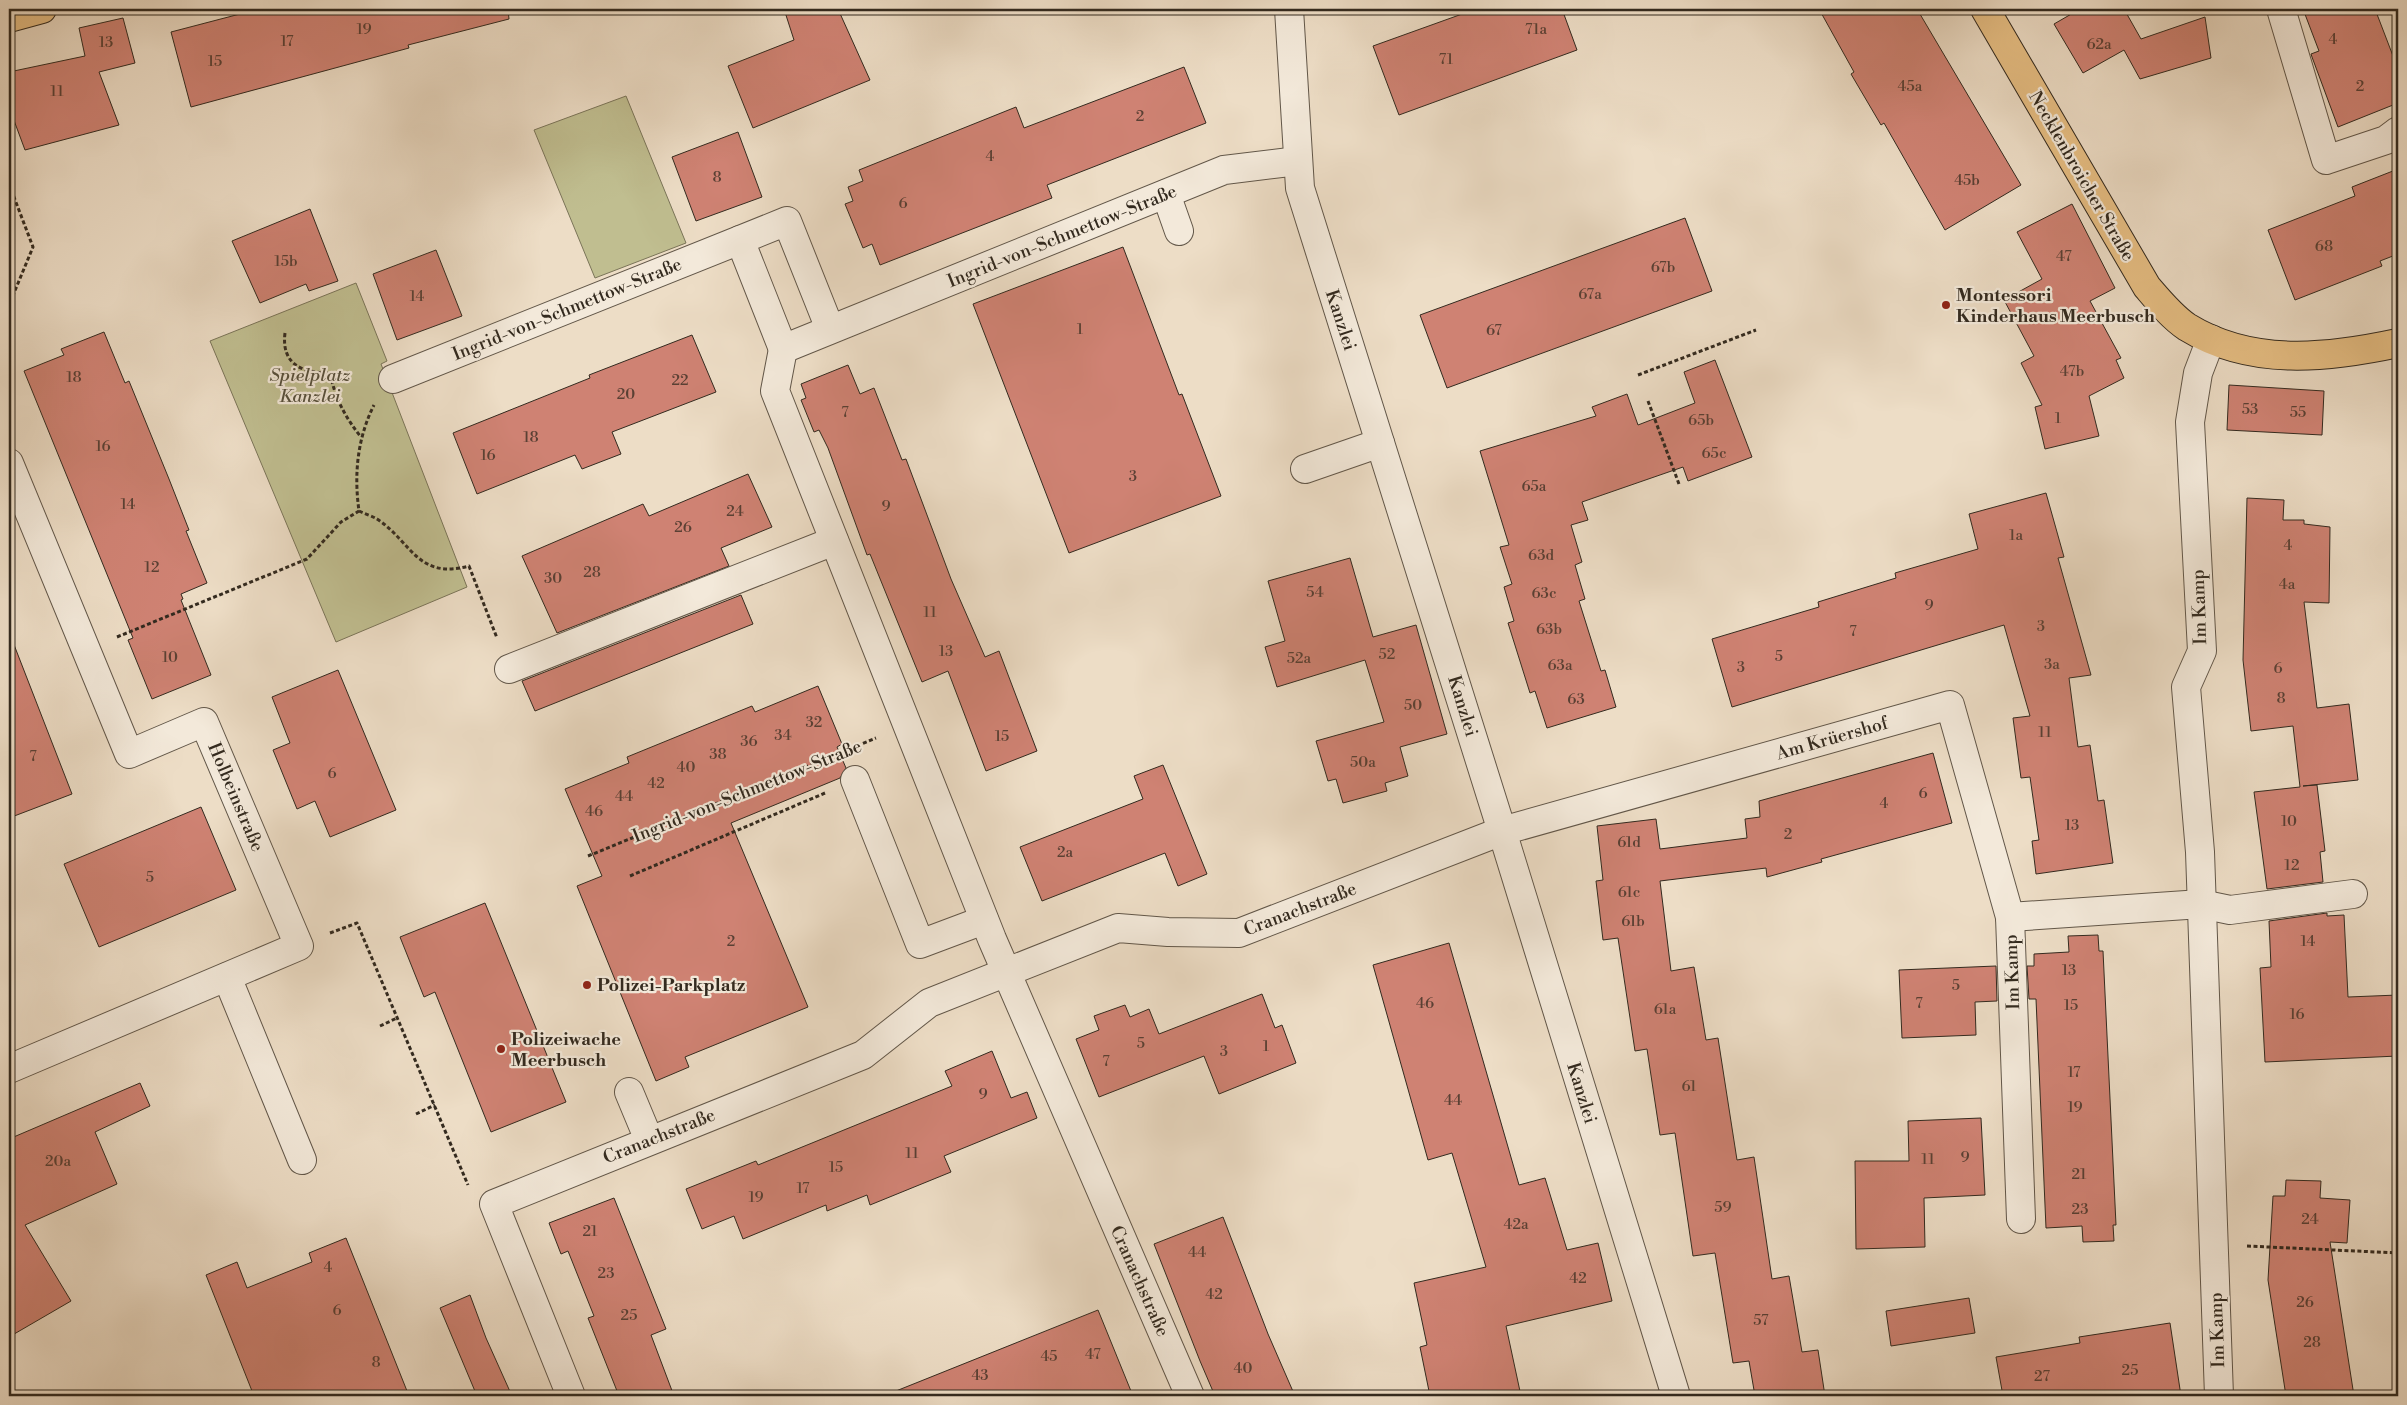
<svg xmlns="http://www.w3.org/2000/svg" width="2407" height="1405" font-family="'Libre Bodoni',serif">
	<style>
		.green { fill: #c0be90; stroke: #7a7458 }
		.building { fill: #cf8273; stroke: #332a1f }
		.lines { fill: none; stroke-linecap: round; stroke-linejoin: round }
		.minor-casing { stroke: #625749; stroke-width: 30 }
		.major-casing { stroke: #332a1f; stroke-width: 30 }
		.path { stroke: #332a1f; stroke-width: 3; stroke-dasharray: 4 2.5; stroke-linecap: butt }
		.minor { stroke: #f3e9da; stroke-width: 28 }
		.major { stroke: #e6be83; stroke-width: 28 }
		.poi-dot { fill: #8f2418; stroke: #f3e9da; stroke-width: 2 }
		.labels { text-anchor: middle; stroke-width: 4.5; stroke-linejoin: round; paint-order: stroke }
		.number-label { font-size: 15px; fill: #5a4034 }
		.street-label { font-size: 18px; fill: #332a1f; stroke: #f3e9da }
		.poi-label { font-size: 18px; font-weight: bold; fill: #332a1f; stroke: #f3e9da; text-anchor: start }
		.park-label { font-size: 18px; font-style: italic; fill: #564f3b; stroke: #f3e9da }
	</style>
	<rect width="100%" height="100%" fill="#edddc6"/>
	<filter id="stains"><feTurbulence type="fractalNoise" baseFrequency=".004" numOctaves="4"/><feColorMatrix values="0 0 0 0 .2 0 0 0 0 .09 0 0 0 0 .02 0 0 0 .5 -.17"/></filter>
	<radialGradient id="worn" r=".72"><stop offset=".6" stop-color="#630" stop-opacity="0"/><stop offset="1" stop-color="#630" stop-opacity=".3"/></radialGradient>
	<!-- green -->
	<g class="green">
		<path d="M626,96l60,147 -91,35 -61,-148z"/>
		<path d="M356,283l31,78 -6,3 86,223 -131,55 -126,-301z"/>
	</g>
	<!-- building -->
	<g class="building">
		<path d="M259,9h249l1,10 -101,26 1,3 -218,59 -20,-75z"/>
		<path d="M784,9h54l32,71 -117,48 -25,-62 66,-26z"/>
		<path d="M1476,9h86l15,41 -178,65 -26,-69z"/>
		<path d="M1819,9h98l104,176 -76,45 -61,-107 -3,2 -30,-51 3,-2z"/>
		<path d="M2080,9h44l17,30 64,-22 6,41 -71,21 -16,-29 -41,23 -29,-49z"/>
		<path d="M2303,9h72l23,60v34l-60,24 -26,-70 -1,-3 8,-3z"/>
		<path d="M123,18l12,45 -36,9 20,53 -94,25 -16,-43v-35l76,-16 -6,-28z"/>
		<path d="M1184,67l22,56 -159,62 5,13 -172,67 -8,-21 -9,4 -18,-44 8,-3 -5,-14 15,-6 -4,-11 157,-63 8,21z"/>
		<path d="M738,132l24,65 -66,24 -24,-64z"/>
		<path d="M2398,169v85l-18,7 2,5 -87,34 -27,-70 87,-34 -3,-9z"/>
		<path d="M2072,204l43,84 -25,13 31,57 -5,2 8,18 -35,18 10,40 -54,13 -10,-42 7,-2 -21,-42 13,-7 -30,-56 38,-21 -25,-47z"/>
		<path d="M310,209l28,72 -29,10 -3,-7 -46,19 -28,-62z"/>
		<path d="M1685,218l27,73 -265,97 -27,-73z"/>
		<path d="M1123,247l56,148 3,-1 39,102 -152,57 -96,-249z"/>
		<path d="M436,250l26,66 -65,24 -24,-66z"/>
		<path d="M104,332l21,51 4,-2 40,98 20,51 -3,1 21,52 -26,11 2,5 -2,1 30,75 -59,24 -24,-59 5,-2 -109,-267 40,-16 -3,-6z"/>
		<path d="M692,335l24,57 -104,40 9,22 -39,15 -7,-14 -98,39 -24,-61 137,-55 -1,-3z"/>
		<path d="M1715,360l37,97 -64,24 -5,-14 -101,35 6,18 -17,5 11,37 -7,3 10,34 -6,2 22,70 4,-1 11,37 -69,21 -12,-37 -5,2 -22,-70 6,-2 -10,-34 8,-3 -12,-37 9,-2 -29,-94 116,-35 -4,-9 35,-13 11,31 57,-22 -11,-31z"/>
		<path d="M848,365l12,29 14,-6 28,72 4,-1 45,120 34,78 14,-6 38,100 -51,20 -38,-100 -26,11 -52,-128 -3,1 -39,-107 -9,-18 -5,2 -13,-32 5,-2 -5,-14z"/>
		<path d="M2229,385l95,6 -2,44 -95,-5z"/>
		<path d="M748,474l24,53 -51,21 8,18 -172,67 -35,-77 121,-52 6,12z"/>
		<path d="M2046,493l18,64 -6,1 33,117 -22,3 9,69 12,-2 8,56 6,-1 9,63 -77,11 -4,-33 7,-1 -9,-63 -9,1 -8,-60 17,-2 -26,-91 -272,82 -20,-68 107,-32 -1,-5 78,-24 -1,-5 83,-24 -9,-35z"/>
		<path d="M2247,498l37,2 -1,20h21v4l26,3 -1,76 -25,-1 13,106 32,-4 9,76 -55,6 14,-1 8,66 -5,1 3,30 -56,7 -13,-97 46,-5 -7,-61 -42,5 -8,-71z"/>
		<path d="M1350,558l23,79 43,-12 31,109 -47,13 8,29 -23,7 2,8 -44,12 -7,-24 -8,2 -12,-40 68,-19 -19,-62 -88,27 -12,-40 20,-6 -17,-60z"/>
		<path d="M741,595l12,29 -218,87 -13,-30z"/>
		<path d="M11,637l61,157 -63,24v-180z"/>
		<path d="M338,670l58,140 -66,27 -15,-36 -18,8 -24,-59 17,-7 -18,-46z"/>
		<path d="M818,686l24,58 -5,3 9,21 -6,10 -109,45 77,184 -123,50 4,10 -33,14 -79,-195 25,-10 -37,-87 64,-26 -2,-6 125,-51 3,6z"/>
		<path d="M1933,753l19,70 -131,36 1,3 -55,15 -1,-9 -106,13 11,90 23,-4 12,73 12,-2 19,122 17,-3 18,122 17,-3 13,76 16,-2 7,46h-70l-6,-35 -16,2 -18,-110 -22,3 -18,-123 -15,2 -13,-86 -12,2 -17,-113 -15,2 -7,-59 7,-1 -6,-54 59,-7 4,30 87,-11 -2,-19 15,-2 -1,-16z"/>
		<path d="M1163,765l44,109 -29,12 -13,-33 -123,48 -22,-54 123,-48 -9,-23z"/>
		<path d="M201,807l35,83 -137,57 -35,-83z"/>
		<path d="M485,903l81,199 -75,30 -56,-140 -11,5 -24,-60z"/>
		<path d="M2327,913v3l17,-1 4,82 50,-2v61l-133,6 -5,-94 11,-1 -2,-46z"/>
		<path d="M2098,935l1,16h4l13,274h-3l1,16 -31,1 -1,-16 -36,2 -10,-229h-7l-2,-33h7v-12l35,-2 -1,-16z"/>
		<path d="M1449,943l70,242 26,-7 22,72 31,-7 14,58 -106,25 15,70h-91l-10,-49 7,-2 -13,-62 72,-16 -34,-114 -24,7 -55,-195z"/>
		<path d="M1996,966l1,35 -22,1 1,33 -74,3 -3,-68z"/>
		<path d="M1262,994l13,34 7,-3 14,38 -77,31 -15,-38 -105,41 -23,-58 23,-9 -5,-14 31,-11 5,12 19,-8 10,25z"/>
		<path d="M992,1051l19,47 16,-6 10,26 -93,38 7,16 -81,33 -3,-10 -40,16 -1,-6 -83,34 -9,-23 -32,13 -16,-40 70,-28 2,4 194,-79 -7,-15z"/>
		<path d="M140,1083l10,23 -55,26 22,52 -92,41 46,76 -62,36v-198z"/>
		<path d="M1981,1118l4,77 -61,3 1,49 -69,2 -1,-88h54l-1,-40z"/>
		<path d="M2286,1180l35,1 -1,17 30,2 -3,43 -17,-1 24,154h-68l-18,-116 5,-84h12z"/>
		<path d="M614,1198l52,131 -15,6 23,61h-55l-31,-78 6,-2 -26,-65 -7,3 -12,-31z"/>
		<path d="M1223,1217l45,117 27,62h-80l-15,-35 -46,-117z"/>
		<path d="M346,1238l63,158h-155l-48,-121 31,-13 10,26 65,-26 -3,-9z"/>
		<path d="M470,1295l16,43 26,58h-35l-37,-88z"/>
		<path d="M1969,1298l6,35 -84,13 -5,-35z"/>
		<path d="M1098,1310l35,86h-246l-1,-1z"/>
		<path d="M2170,1323l11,73h-178l-7,-39 84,-14 -1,-6z"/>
	</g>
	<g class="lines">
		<!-- minor casing -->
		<g class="minor-casing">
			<g id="minor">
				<path d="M1289,9l11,179 202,643 174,565"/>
				<path d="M2281,9l45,151 60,-20 12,-9"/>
				<path d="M1166,194l13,37"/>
				<path d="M740,240l47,-19 43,108"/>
				<path d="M2211,339l-13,34 -8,49 12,229 -16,36 14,165 19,544"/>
				<path d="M783,349l-8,42 217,548 198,457"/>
				<path d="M393,379l347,-139 43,109 441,-179 74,-9"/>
				<path d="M9,463l120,291 75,-32 95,224 -290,123"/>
				<path d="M1305,469l75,-26"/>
				<path d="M509,669l325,-128"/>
				<path d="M855,780l65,164 64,-24"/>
				<path d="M2010,917l191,-13 29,6 123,-16"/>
				<path d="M227,977l75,183"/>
				<path d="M629,1092l20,48"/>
				<path d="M571,1396l-77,-192 369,-149 66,-52 189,-75 50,4 71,1 263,-102 448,-126 60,212 11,302"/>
			</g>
		</g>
		<!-- major casing -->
		<g class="major-casing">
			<g id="major">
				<path d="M1985,9l162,278c12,14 25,30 40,40 65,40 141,31 211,16"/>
				<path d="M9,18l33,-9"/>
			</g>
		</g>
		<!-- path -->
		<g class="path">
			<path d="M9,184l24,63 -24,58"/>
			<path d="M285,333c-4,32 18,40 45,40 5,25 15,44 31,64"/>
			<path d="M1638,375l118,-45"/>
			<path d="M1648,401l31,83"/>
			<path d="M359,511c6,3 13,5 18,8 35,23 40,61 92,47l28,72"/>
			<path d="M117,637l190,-78 34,-37 18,-11c-5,-36 -2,-72 15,-106"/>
			<path d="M857,746l19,-8"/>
			<path d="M588,856l242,-99"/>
			<path d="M630,876l195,-83"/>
			<path d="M330,933l27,-10 111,262"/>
			<path d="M380,1026l17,-8"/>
			<path d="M416,1114l19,-9"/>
			<path d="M2247,1246l151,7"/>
		</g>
		<!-- minor -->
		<use href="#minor" class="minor"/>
		<!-- major -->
		<use href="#major" class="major"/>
	</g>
	<!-- markers -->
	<g class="poi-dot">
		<circle cx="1946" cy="305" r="5"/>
		<circle cx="587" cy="985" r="5"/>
		<circle cx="501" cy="1049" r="5"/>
	</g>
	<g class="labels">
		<!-- number labels -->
		<g class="number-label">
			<text x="364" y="34">19</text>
			<text x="1536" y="34">71a</text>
			<text x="2333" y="44">4</text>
			<text x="287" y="46">17</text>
			<text x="106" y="47">13</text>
			<text x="2099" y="49">62a</text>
			<text x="1446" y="64">71</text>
			<text x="215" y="66">15</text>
			<text x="1910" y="91">45a</text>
			<text x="2360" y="91">2</text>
			<text x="57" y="96">11</text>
			<text x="1140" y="121">2</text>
			<text x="990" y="161">4</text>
			<text x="717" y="182">8</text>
			<text x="1967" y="185">45b</text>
			<text x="903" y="208">6</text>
			<text x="2324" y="251">68</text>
			<text x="2064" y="261">47</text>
			<text x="286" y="266">15b</text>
			<text x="1663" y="272">67b</text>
			<text x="1590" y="299">67a</text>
			<text x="417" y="301">14</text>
			<text x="1080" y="334">1</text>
			<text x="1494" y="335">67</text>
			<text x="2072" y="376">47b</text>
			<text x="74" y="382">18</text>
			<text x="680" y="385">22</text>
			<text x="626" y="399">20</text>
			<text x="2250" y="414">53</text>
			<text x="845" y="417">7</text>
			<text x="2298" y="417">55</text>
			<text x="2058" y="423">1</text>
			<text x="1701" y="425">65b</text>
			<text x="531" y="442">18</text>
			<text x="103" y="451">16</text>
			<text x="1714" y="458">65c</text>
			<text x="488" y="460">16</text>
			<text x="1133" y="481">3</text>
			<text x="1534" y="491">65a</text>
			<text x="128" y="509">14</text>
			<text x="886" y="511">9</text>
			<text x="735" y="516">24</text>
			<text x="683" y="532">26</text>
			<text x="2016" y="540">1a</text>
			<text x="2288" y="550">4</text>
			<text x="1541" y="560">63d</text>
			<text x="152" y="572">12</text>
			<text x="592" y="577">28</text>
			<text x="553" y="583">30</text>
			<text x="2287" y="589">4a</text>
			<text x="1315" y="597">54</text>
			<text x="1544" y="598">63c</text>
			<text x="1929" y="610">9</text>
			<text x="930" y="617">11</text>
			<text x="2041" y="631">3</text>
			<text x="1549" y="634">63b</text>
			<text x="1853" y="636">7</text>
			<text x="946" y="656">13</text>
			<text x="1387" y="659">52</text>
			<text x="1779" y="661">5</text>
			<text x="170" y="662">10</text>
			<text x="1299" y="663">52a</text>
			<text x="2052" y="669">3a</text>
			<text x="1560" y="670">63a</text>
			<text x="1741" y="672">3</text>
			<text x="2278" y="673">6</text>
			<text x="2281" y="703">8</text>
			<text x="1576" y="704">63</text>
			<text x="1413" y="710">50</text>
			<text x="814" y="727">32</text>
			<text x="2045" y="737">11</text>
			<text x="783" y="740">34</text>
			<text x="1002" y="741">15</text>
			<text x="749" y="746">36</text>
			<text x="718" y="759">38</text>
			<text x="33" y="761">7</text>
			<text x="1363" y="767">50a</text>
			<text x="686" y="772">40</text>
			<text x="332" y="778">6</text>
			<text x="656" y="788">42</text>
			<text x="1923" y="798">6</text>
			<text x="624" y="801">44</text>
			<text x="1884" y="808">4</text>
			<text x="594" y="816">46</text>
			<text x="2289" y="826">10</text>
			<text x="2072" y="830">13</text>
			<text x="1788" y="839">2</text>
			<text x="1629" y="847">61d</text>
			<text x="1065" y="857">2a</text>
			<text x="2292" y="870">12</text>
			<text x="150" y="882">5</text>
			<text x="1629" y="897">61c</text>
			<text x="1633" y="926">61b</text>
			<text x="731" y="946">2</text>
			<text x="2308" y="946">14</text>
			<text x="2069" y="975">13</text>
			<text x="1956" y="990">5</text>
			<text x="1425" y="1008">46</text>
			<text x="1919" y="1008">7</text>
			<text x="2071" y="1010">15</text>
			<text x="1665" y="1014">61a</text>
			<text x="2297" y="1019">16</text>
			<text x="1141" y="1048">5</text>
			<text x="1266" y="1051">1</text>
			<text x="1224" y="1056">3</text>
			<text x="1106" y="1066">7</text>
			<text x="2074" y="1077">17</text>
			<text x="1689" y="1091">61</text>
			<text x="983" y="1099">9</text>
			<text x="1453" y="1105">44</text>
			<text x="2075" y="1112">19</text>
			<text x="912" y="1158">11</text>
			<text x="1965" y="1162">9</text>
			<text x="1928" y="1164">11</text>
			<text x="58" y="1166">20a</text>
			<text x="836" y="1172">15</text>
			<text x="2079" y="1179">21</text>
			<text x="803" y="1193">17</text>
			<text x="756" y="1202">19</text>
			<text x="1723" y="1212">59</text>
			<text x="2080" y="1214">23</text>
			<text x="2310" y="1224">24</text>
			<text x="1516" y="1229">42a</text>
			<text x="590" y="1236">21</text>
			<text x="1197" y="1257">44</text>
			<text x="328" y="1272">4</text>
			<text x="606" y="1278">23</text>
			<text x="1578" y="1283">42</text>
			<text x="1214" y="1299">42</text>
			<text x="2305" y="1307">26</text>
			<text x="337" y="1315">6</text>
			<text x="629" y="1320">25</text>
			<text x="1761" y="1325">57</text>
			<text x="2312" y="1347">28</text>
			<text x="1093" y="1359">47</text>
			<text x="1049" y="1361">45</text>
			<text x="376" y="1367">8</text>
			<text x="1243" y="1373">40</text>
			<text x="2130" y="1375">25</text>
			<text x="980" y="1380">43</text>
			<text x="2042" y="1381">27</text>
		</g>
		<!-- street labels -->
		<g class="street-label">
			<text transform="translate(2082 176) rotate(60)" y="6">Necklenbroicher Straße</text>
			<text transform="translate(1062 236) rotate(-22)" y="6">Ingrid-von-Schmettow-Straße</text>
			<text transform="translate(567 309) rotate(-22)" y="6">Ingrid-von-Schmettow-Straße</text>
			<text transform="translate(1341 320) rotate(72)" y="6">Kanzlei</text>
			<text transform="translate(2199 607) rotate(-92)" y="6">Im Kamp</text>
			<text transform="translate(1463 706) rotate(73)" y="6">Kanzlei</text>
			<text transform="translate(1832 738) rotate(-16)" y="6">Am Krüershof</text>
			<text transform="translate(747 791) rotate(-22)" y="6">Ingrid-von-Schmettow-Straße</text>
			<text transform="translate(236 797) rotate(67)" y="6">Holbeinstraße</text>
			<text transform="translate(1300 909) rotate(-21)" y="6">Cranachstraße</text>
			<text transform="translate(2012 972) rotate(-92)" y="6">Im Kamp</text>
			<text transform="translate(1582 1093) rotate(73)" y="6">Kanzlei</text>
			<text transform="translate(659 1136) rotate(-22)" y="6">Cranachstraße</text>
			<text transform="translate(1140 1281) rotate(66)" y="6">Cranachstraße</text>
			<text transform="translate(2217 1330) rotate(-92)" y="6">Im Kamp</text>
		</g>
		<!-- poi labels -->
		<g class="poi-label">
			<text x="1956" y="301">Montessori<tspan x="1956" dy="21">Kinderhaus Meerbusch</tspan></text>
			<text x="597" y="991">Polizei-Parkplatz</text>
			<text x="511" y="1045">Polizeiwache<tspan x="511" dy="21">Meerbusch</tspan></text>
		</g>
		<!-- park labels -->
		<g class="park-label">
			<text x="310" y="381">Spielplatz<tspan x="310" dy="21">Kanzlei</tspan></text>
		</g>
	</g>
	<!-- margin -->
	<rect width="2407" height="1405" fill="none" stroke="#edddc6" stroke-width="30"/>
	<rect x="10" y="10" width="2387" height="1385" fill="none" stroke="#332a1f" stroke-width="2.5"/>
	<rect x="15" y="15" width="2377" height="1375" fill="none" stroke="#332a1f"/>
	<rect width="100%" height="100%" filter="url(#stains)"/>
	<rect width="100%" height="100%" fill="url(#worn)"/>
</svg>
